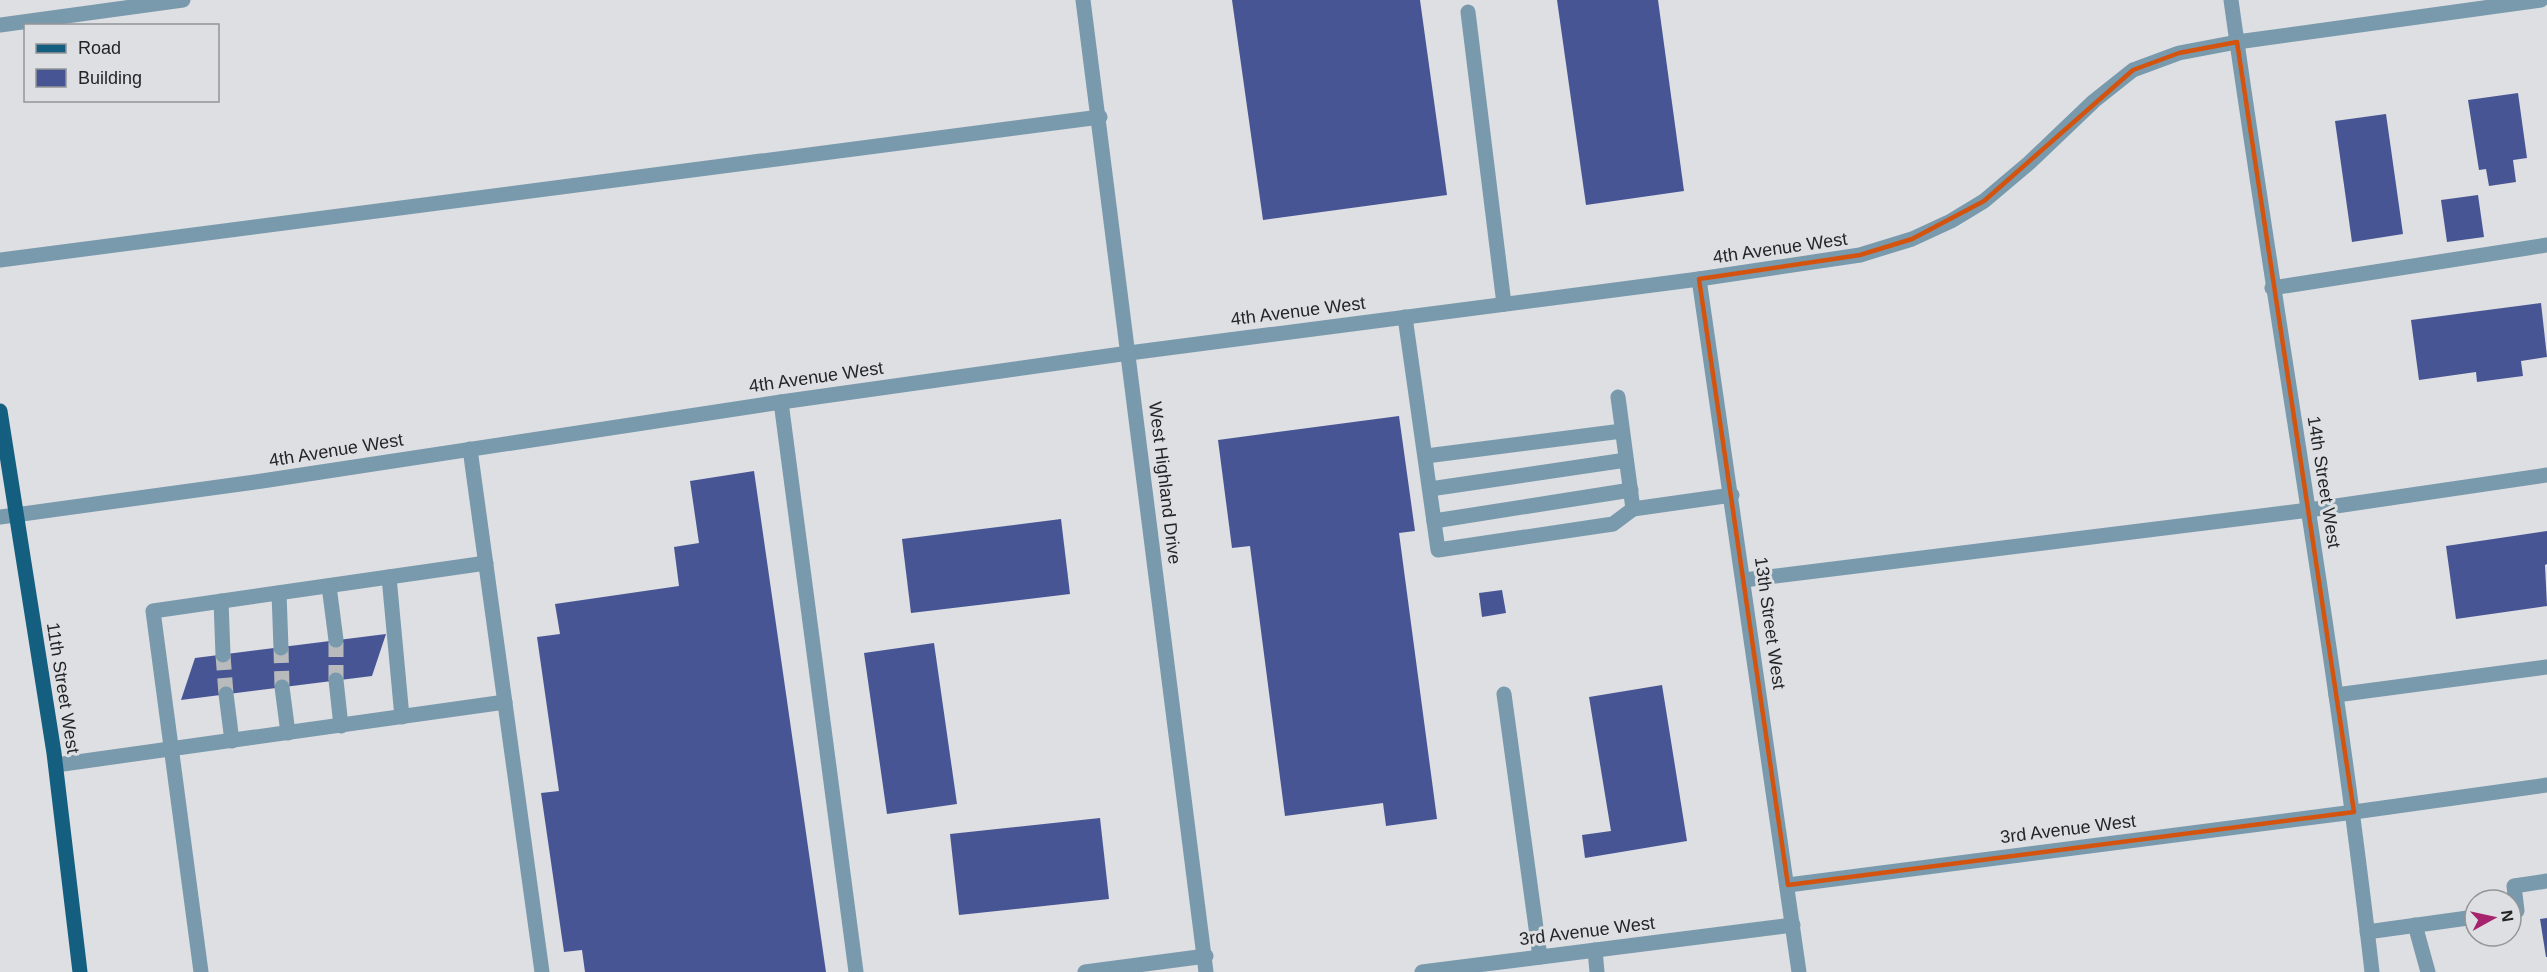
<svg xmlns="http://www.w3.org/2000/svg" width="2547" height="972" font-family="Arial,sans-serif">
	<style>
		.building { fill: #485594 }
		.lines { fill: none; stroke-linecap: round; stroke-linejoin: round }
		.minor-tunnel { stroke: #b8babc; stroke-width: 15; stroke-dasharray: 15 8; stroke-linecap: butt }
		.minor { stroke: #7999ac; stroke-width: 15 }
		.major { stroke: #145e80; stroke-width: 15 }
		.marked { fill: none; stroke: #d4540f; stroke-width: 4.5; stroke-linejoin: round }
		.labels { text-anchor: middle; stroke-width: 6; stroke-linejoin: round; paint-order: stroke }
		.street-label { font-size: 18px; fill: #242526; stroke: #dddfe2 }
	</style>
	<rect width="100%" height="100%" fill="#dddfe2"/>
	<!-- building -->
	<g class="building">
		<path d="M1232,0h188l27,195 -184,25z"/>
		<path d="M1557,0h101l26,191 -98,14z"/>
		<path d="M2518,93l9,65 -14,2 3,22 -27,4 -3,-17 -7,1 -11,-70z"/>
		<path d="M2386,114l17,120 -51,8 -17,-121z"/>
		<path d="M2478,195l6,42 -37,5 -6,-42z"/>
		<path d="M2541,303l6,54 -26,4 2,15 -46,6 -1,-10 -57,8 -8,-60z"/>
		<path d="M1399,416l16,115 -16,2 38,286 -51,7 -3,-23 -98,13 -35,-270 -18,2 -14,-108z"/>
		<path d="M754,471l72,501h-241l-3,-22 -18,2 -23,-159 18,-2 -22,-154 23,-3 -5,-30 124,-18 -5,-39 25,-4 -9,-62z"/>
		<path d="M1061,519l9,75 -159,19 -9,-74z"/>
		<path d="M2547,531v33l-2,1 2,41 -91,13 -10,-73z"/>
		<path d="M1502,590l4,23 -24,4 -3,-24z"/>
		<path d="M386,634l-14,42 -191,24 14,-42z"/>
		<path d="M934,643l23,161 -70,10 -23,-161z"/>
		<path d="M1662,685l25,156 -102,17 -3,-23 29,-4 -22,-134z"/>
		<path d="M1100,818l9,81 -150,16 -9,-81z"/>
		<path d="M2547,918v39h-1l-6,-38z"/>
	</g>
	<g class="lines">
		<!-- minor-tunnel -->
		<g class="minor-tunnel">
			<path d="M281,648l1,39"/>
			<path d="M223,655l3,39"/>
			<path d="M336,680v-40"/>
		</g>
		<!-- minor -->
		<g class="minor">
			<path d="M1083,0l123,972"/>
			<path d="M2231,0c45,324 104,646 141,972"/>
			<path d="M1468,12l36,292"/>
			<path d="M0,25l183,-25"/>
			<path d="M0,260l1100,-143"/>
			<path d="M1699,279l100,693"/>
			<path d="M2272,288l275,-43"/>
			<path d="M1405,317l33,233 175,-26 20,-15"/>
			<path d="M1618,397l15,112 99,-14"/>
			<path d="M781,402l75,570"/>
			<path d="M470,449l72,523"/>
			<path d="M1426,456l196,-25"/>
			<path d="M1430,489l196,-29"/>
			<path d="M0,517l262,-36 519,-79 348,-49 570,-74 161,-24 52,-16 39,-18 33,-20 45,-38 65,-62 39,-31 46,-17 58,-11 304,-42"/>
			<path d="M1434,521l197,-31"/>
			<path d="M389,577l13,140"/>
			<path d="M1744,580l565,-70 238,-35"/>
			<path d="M329,586l7,54"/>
			<path d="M279,593l2,55"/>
			<path d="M221,601l2,54"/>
			<path d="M336,680l5,46"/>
			<path d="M282,687l6,46"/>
			<path d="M226,694l6,47"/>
			<path d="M1504,694l36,263"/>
			<path d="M2336,695l211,-28"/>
			<path d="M56,765l449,-63"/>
			<path d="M1788,885l566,-73 193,-27"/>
			<path d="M2511,912l6,-1 -3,-25 33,-5"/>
			<path d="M2415,925l13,47"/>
			<path d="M2367,932l108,-15"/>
			<path d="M1595,950l2,22"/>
			<path d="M201,972l-48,-361 333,-48"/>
			<path d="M1085,972l121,-16"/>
			<path d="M1422,972l371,-47"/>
		</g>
		<!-- major -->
		<path class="major" d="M0,411l54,342 26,219"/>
	</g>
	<!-- marked area -->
	<path class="marked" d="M2237,42l117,770 -566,73 -89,-606 161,-24 52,-16 72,-38 149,-131 46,-17z"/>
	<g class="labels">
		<!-- street labels -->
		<g class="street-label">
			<text transform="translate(1780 248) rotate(-8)" y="6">4th Avenue West</text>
			<text transform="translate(1298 311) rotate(-7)" y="6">4th Avenue West</text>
			<text transform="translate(816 377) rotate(-8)" y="6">4th Avenue West</text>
			<text transform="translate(336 450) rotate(-9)" y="6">4th Avenue West</text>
			<text transform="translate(2324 482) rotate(81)" y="6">14th Street West</text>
			<text transform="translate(1165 483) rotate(83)" y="6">West Highland Drive</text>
			<text transform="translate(1770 623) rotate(82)" y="6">13th Street West</text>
			<text transform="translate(63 688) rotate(81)" y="6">11th Street West</text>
			<text transform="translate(2068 829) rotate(-7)" y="6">3rd Avenue West</text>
			<text transform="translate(1587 931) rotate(-7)" y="6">3rd Avenue West</text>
		</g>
	</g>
	<!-- legend -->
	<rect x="24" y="24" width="195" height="78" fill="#dddfe2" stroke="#939597" stroke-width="1.5"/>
	<rect x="36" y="44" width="30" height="9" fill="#145e80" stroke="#939597" stroke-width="1.5"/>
	<text x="78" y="54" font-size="18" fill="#242526">Road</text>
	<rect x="36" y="69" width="30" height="18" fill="#485594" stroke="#939597" stroke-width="1.5"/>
	<text x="78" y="84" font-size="18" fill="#242526">Building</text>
	<!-- north arrow -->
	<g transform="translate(2493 918) rotate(82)"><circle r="28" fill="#dddfe2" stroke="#939597" stroke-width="1.5"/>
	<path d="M0-4.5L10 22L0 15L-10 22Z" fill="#a7236e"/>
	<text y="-9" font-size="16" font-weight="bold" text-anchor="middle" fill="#242526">N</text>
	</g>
</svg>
